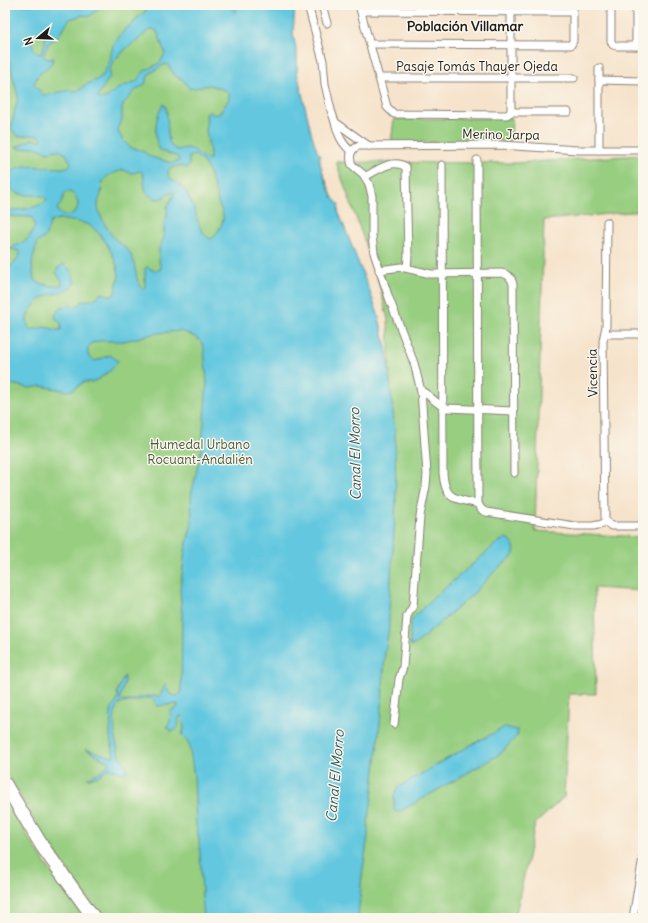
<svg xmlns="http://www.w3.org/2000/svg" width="648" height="923" font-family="Delius,sans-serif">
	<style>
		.green { fill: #97ce80; stroke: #5a754e }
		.water { fill: #62c7df; stroke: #3f727e; fill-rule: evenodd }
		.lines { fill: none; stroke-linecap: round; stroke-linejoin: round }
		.street-casing { stroke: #898074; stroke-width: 9 }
		.highway-casing { stroke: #898074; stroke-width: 15 }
		.street { stroke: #fff; stroke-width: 7 }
		.highway { stroke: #fff; stroke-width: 13 }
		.labels { text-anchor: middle; stroke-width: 3; stroke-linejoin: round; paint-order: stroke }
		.street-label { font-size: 13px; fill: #1c1c1c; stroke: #fbf7ec }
		.park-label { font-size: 13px; fill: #475a3f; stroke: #fbf7ec }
		.neighbourhood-label { font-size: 14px; font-weight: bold; fill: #1c1c1c; stroke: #fbf7ec }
		.water-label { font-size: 14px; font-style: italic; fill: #345860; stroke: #fbf7ec }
	</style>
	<rect width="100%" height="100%" fill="#fbf7ec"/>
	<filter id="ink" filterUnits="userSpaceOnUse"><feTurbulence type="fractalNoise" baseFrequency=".025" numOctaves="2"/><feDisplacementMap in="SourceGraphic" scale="8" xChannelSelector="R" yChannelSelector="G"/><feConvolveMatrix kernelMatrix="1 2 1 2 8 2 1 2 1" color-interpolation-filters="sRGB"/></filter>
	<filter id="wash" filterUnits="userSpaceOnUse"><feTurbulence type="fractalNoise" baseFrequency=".012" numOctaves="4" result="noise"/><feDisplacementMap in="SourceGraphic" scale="16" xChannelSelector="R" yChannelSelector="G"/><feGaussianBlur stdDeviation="0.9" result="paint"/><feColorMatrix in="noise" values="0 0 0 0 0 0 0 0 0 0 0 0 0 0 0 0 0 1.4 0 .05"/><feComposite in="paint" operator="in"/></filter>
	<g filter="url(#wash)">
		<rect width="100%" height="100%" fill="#f6e3cb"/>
		<!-- green -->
		<g class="green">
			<path d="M5,5h287v33l4,47 14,54 68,176 6,24 6,35 -2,-54 -11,-44 -41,-114 179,1 126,-8v56l-97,9 -9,311 105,6 3,54 -49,-3 2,106h-27l-5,103 -29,27 -20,94h-413l-54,-75 -38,-64 -5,-9z"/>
			<path d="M512,118l-1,23 -120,2 3,-24z"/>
			<path d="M5,800l40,63 39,55h-79z"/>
		</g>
		<!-- water -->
		<g class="water">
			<path d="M5,5h103l-10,4 -8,7 -7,-1 -13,4 -12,17 -10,8 -5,12 4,3 7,-1c-5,13 -18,13 -20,27l10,10h2l24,-5 5,1 5,-1 3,-4 15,-7 5,-4 7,-15 3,-15 13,-17 5,-2 6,-8 7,-5 5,-8h78l9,7 1,-7h58l-2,29 4,19v19l14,60 6,19 3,4c-2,9 8,34 13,43 2,2 4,4 6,7l-1,6 32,81 9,25 8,35 8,81 1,70 -7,108v16l-4,26 -3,52 -10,93 -4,24v14l-6,39 -4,43h-154l-2,-21 -1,-28 -2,-29 -3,-15 -2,-49 -5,-32 -2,-4 -5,-5 2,-6 -2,-13 -3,1c-1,7 1,15 -9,14l-3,-4c1,-2 3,-4 3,-7 3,-9 -4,-8 8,-13v-3l-21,2c-3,-5 -3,-8 -9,-8l-29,6c-8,9 -4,39 0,49 2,6 7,11 9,17 -6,7 -11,-1 -19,-2l-12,9 -10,1 13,-6 10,-9 -25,-14 27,8 2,-1 -4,-20 1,-25 1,-3 5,-7 1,-4 -1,-5 7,-16 1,5 -5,17v2c9,4 17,-3 26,-4 5,0 9,0 14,0l6,-13c1,7 3,14 11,13l4,-3 1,-78 -2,-26 5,-38 7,-28 -1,-27 11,-50 5,-64 -3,-33 -2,-6 -5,-5 -10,-5 -7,-2 -22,2 -34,8h-25l-7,2 -4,5v8l7,5 15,-6 8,6 -6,8 -13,10 -7,3h-8l-11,8 -5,1 -27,-5 -11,2 -25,-5v-14l5,-8 -1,-3h-4l1,-36 -1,-48c4,-8 12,-12 15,-20l-1,-3 -9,-2c14,-9 17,-5 25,-23l-2,-7 -2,-2 -26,-1v-6c10,1 38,-2 42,-11 -7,-8 -33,2 -37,-14 -1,-3 -1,-7 1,-9 1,-2 3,-6 5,-8 6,-4 37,0 46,0l6,-1 3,-4 -5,-9 -7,-4 -12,2 -12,-5 -15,2 -4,-2 16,-8 9,2 1,-2 -2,-3c-3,0 -7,-1 -10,-1 -11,1 -12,4 -19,-7l7,-31 -13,-52zM149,30h6l2,1 8,22 -5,10 -16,8 -6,9 -4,2 -17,7 -10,8 -8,2 -1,-2 3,-7 9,-13v-9l4,-8 14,-13 11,-8zM43,31c5,7 1,15 -2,23h-3l-5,-6 -1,-8 6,-8zM165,64l3,1 7,11 7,3 8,10 20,-4 17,6 2,2v6l-10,15 -5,1 -4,-3 -4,1c1,6 0,11 0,17 1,7 5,24 4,29 -14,0 -11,-16 -33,-9l-6,-4c-6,-11 -1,-36 -7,-42 -9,11 -12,36 -3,47l17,6 1,4 -7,2 -21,-6 -10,-7 -10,-2 -7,-7 -6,-9v-5l4,-7v-11l1,-5 13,-14 9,-6 4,-10zM194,155c15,5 20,33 24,46 1,6 6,12 5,18 -1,7 -6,14 -10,19l-3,1c-12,-7 -13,-24 -18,-36 -3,-5 -6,-12 -10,-16 -5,-5 -11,-6 -14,-13l1,-5c6,-3 12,-4 18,-1l2,-2v-9zM124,170c3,2 6,3 9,3 1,0 6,-2 7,-2 6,1 3,16 6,21 3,4 7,5 11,7 7,0 11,-6 17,-7v2l-7,13v9l-3,7v14l-5,12v12l2,8 -6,2 -8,-4 -2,1v19l-2,2c-9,-7 -6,-24 -12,-34 -3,-6 -9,-10 -15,-15 -7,-8 -18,-24 -18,-35 0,-5 3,-8 3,-12 1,-3 0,-6 1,-9 2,-9 14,-12 22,-14zM67,192c4,0 6,1 8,4 11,14 -11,29 -18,13l4,-6 4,-10zM59,219c9,2 20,2 28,5 15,7 30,35 32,51 0,2 -4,18 -5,20l-3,1 -9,-3c-3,1 -5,5 -8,6 -6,3 -10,-2 -15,6 -4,1 -5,0 -10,0 -5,0 -11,6 -14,9l1,5 5,4v7h-3l-14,-3 -13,3c-11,-11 3,-28 14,-33 7,-4 16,-3 23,-8 3,-1 5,-4 7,-7l-4,-11 -7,-7 -6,4 -2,5 6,8v4c-9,2 -22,0 -28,-5l-2,-17 5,-20 9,-7 4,-13 2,-2z"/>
			<path d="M506,538c7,3 11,11 7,18l-18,15 -22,23 -57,50 -4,2 -2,-1v-20l3,-7 18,-18 66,-57z"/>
			<path d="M505,727l12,3 1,3 -2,4 -16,17 -99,57 -5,1 -2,-1v-15l3,-8 72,-42z"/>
		</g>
	</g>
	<g filter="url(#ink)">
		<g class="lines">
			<!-- street casing -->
			<g class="street-casing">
				<g id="street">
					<path d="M308,5l15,56 2,23 6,26 4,12 34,24"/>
					<path d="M322,5l5,18"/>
					<path d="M359,5l28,102 7,7 113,1 4,-3h57"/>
					<path d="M611,5v36l2,4 4,1h26"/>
					<path d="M636,5v41"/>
					<path d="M361,11l212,1"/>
					<path d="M370,44l201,1 2,-4v-36"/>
					<path d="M599,68v82"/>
					<path d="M379,78h195"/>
					<path d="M599,80l44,1"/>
					<path d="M511,112v-107"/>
					<path d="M335,122c3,12 6,21 16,29"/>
					<path d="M477,160l1,344"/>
					<path d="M442,165l1,308c2,28 12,25 35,31l4,6 4,2 89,14h18l14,-3"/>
					<path d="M365,177c12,-7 28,-19 41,-10l2,89 -1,12"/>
					<path d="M379,270l22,-3 30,7 70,-1c7,1 11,5 12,11l1,189"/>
					<path d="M605,334h38"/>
					<path d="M421,391c10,4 15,14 26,17l66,3"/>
					<path d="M607,523l-2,-3 -2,-179 3,-15 1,-104"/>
					<path d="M607,523l4,3h32"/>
					<path d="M394,724l5,-45 4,-12 4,-51 6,-10 7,-90 6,-30 1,-12 -6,-83 -7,-28 -25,-65 -15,-45 -2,-17v-40l-3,-12 -6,-10 -11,-9c-3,-8 -2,-16 7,-19l142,-1 77,5h65"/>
					<path d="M633,918l10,-61"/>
				</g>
			</g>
			<!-- highway casing -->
			<g class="highway-casing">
				<path id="highway" d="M5,784l37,62 52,72"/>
			</g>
			<!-- street -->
			<use href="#street" class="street"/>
			<!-- highway -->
			<use href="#highway" class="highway"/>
		</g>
	</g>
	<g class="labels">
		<!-- street labels -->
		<g class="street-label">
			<text x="477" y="71">Pasaje Tomás Thayer Ojeda</text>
			<text transform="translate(501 134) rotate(1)" y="5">Merino Jarpa</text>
			<text transform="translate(592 373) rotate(-91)" y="5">Vicencia</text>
		</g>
		<!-- park labels -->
		<g class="park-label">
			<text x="200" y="449">Humedal Urbano<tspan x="200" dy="15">Rocuant-Andalién</tspan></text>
		</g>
		<!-- neighbourhood labels -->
		<g class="neighbourhood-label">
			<text x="465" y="31">Población Villamar</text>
		</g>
		<!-- water labels -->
		<g class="water-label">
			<text transform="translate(355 454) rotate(-91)" y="5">Canal El Morro</text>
			<text transform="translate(335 776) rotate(-85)" y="5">Canal El Morro</text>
		</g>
	</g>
	<!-- margin -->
	<rect width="648" height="923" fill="none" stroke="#fbf7ec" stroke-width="20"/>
	<!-- north arrow -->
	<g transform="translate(38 38) rotate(251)" stroke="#fbf7ec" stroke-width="3" paint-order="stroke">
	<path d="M0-3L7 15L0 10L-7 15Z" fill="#1c1c1c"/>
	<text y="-6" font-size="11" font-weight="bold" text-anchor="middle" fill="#1c1c1c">N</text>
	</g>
</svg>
